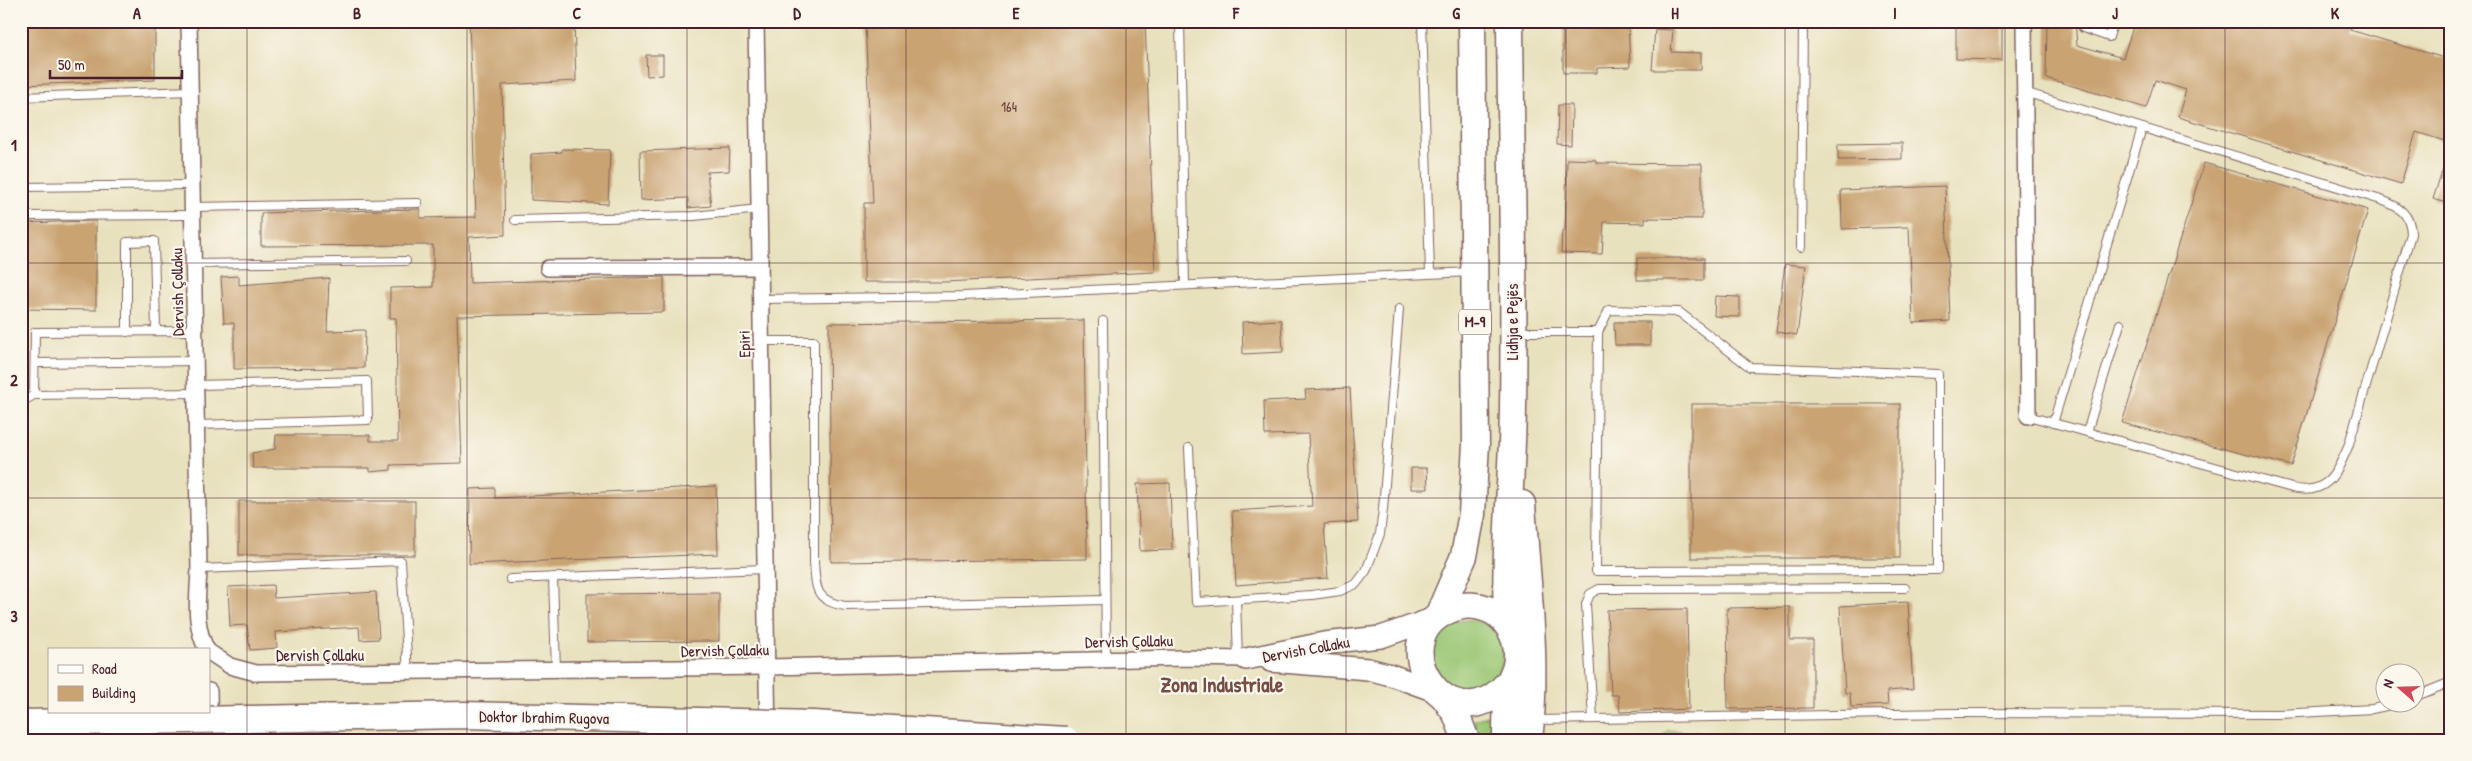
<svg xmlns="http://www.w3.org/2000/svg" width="2472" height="761" font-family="'Patrick Hand',sans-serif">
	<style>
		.green { fill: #9bc876; stroke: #727450 }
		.building { fill: #c9a372 }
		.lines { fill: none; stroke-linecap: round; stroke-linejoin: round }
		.lane-casing { stroke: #81635e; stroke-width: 10 }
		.street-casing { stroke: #81635e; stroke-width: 18 }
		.secondary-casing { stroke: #81635e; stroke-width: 24 }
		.highway-casing { stroke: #81635e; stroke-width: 29 }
		.lane { stroke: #fff; stroke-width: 8 }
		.street { stroke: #fff; stroke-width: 15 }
		.secondary { stroke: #fff; stroke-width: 21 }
		.highway { stroke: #fff; stroke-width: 26 }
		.highway-bridge-casing { stroke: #81635e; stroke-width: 29; stroke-linecap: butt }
		.highway-bridge { stroke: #fff; stroke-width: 26 }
		.grid { fill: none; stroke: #4a1f2b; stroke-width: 1; stroke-opacity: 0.55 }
		.labels { text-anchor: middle; stroke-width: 4.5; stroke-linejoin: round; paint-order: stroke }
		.number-label { font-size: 14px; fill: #6a403d }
		.shield { fill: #fbf7ec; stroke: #7f6065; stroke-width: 1 }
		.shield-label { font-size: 15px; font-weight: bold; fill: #4a1f2b }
		.street-label { font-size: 16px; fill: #4a1f2b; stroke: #fbf7ec }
		.district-label { font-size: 21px; font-weight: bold; fill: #764d44; stroke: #fbf7ec }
		.neatline { fill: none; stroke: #4a1f2b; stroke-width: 2 }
		.grid-label { font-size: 16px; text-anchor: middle; font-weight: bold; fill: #4a1f2b }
	</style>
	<rect width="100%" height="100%" fill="#fbf7ec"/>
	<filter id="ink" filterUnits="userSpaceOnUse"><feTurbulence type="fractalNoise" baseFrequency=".02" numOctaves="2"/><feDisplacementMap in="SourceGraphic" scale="10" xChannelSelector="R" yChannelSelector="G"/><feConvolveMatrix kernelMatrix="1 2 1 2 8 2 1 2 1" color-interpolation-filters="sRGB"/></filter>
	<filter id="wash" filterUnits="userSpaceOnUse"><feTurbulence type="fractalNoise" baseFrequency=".0096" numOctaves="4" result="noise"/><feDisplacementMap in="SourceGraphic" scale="20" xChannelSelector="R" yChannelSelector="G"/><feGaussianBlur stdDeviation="1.12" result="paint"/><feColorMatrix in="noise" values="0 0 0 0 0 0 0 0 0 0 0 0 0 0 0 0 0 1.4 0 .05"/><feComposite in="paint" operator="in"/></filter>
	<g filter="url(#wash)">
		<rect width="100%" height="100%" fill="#e8e1be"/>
		<!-- green -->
		<g class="green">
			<circle cx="1468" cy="655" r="35"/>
			<path d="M1499,712v28h-20l-5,-20z"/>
			<path d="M1668,730l143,10h-153z"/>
		</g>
		<g id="blocks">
			<!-- building -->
			<g class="building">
				<path d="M21,21h134v59l-134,5z"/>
				<path d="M469,21h105l2,60 -74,4 3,150 -36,2 1,46 194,-6v35l-207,4 5,147 -71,2v5l-21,2v-4h-117l-1,-15 23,-4 1,-14h94v6h28l-2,-123h-6v-30l43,-1v-42l-172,1v-33l159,-4v9l56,-1z"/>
				<path d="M865,21h280l10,251 -211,10h-80v-79h9z"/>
				<path d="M1563,21h65l2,46 -33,1v5h-34z"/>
				<path d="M2047,21h28l2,24 46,13 12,-37h217l-2,9 101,30v83l-35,-11 -15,52 -223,-67 8,-27 -31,-10 -9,28 -100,-30z"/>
				<path d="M1956,23h46v37l-46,-1z"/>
				<path d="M1655,29l18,1 -2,22 30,1v17h-49z"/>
				<path d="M646,55h17v20l-16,1z"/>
				<path d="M1558,105h14l-1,40 -14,-1z"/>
				<path d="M1902,143v16l-64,1v-16z"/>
				<path d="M730,148l-1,23 -22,1 4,34 -23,2v-10l-47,2 -1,-49z"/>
				<path d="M562,149l48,1 -2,54 -77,-4v-46l31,-2z"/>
				<path d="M2448,153l3,1v50l-18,-5z"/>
				<path d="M1567,159l29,1v3l106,1v55l-57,-1v5l-41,-1 -2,32 -41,-1 1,-22h3z"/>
				<path d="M2204,163l164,47 -77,256 -169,-43z"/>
				<path d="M1945,186l5,135 -37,2 -4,-96 -67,2 -1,-39z"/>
				<path d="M96,221v89l-75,-1v-86z"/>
				<rect x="1637" y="258" width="67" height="22"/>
				<path d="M1785,264l21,2 -9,69 -21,-3z"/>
				<path d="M239,276v9l90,-7 -2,53 38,-1 -1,38 -130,1v-46h-10l-3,-46z"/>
				<path d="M1715,296l25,1v20l-26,-1z"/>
				<path d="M1084,320l3,239 -256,3 -2,-239z"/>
				<path d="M1281,320l2,32 -40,2 -1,-32z"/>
				<path d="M1614,322h36v23h-35z"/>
				<path d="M1350,388l8,134 -34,2 4,54 -92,7 -4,-74 80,-5 -4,-72 -43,1 -1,-34 42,-2 -1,-9z"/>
				<rect x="1691" y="404" width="209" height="154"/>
				<path d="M1411,468h16l1,21h-17z"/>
				<path d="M1170,483l2,67 -32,1 -3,-67z"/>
				<path d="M716,486l2,68 -249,10 1,-75 25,-1v10z"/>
				<rect x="239" y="501" width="176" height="54"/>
				<path d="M273,585l1,13 102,-6 3,47 -19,1 -1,-13 -83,5 1,16 -27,2 -3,-25 -17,1 -2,-39z"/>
				<path d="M719,593v48l-132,1v-48z"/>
				<path d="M1908,602l5,87 -26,2 1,14 -37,2 -1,-14h-5l-5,-87z"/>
				<path d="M1790,607v33h23v68l-85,1 -1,-101z"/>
				<path d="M1687,609l2,100 -69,3 -2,-17h-7l-4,-85z"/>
			</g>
		</g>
	</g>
	<g filter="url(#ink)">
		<use href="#blocks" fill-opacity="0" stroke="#81635e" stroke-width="1"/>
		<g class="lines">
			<!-- lane casing -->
			<g class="lane-casing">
				<g id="lane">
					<path d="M1180,21l5,264"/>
					<path d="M1422,21l8,252"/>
					<path d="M2083,21v7l26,9 5,-16"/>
					<path d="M2024,92l357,108c17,6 30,14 30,34l-63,213c-12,28 -22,49 -56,41l-264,-72"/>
					<path d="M21,97l170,-6"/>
					<path d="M21,187l171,-2"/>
					<path d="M193,207l225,-4"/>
					<path d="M21,216l172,-1"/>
					<path d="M515,220l179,-4 65,-7"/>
					<path d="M1801,247l2,-226"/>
					<path d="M194,264l212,-3"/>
					<path d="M761,299l202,-3 508,-24"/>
					<path d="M1103,321l3,338"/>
					<path d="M195,331l-160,1 -1,63 162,-2"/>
					<path d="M127,332v-90l27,-1 2,90"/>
					<path d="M1517,332h81l11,-22 70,2 71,55 188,7v196l-342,1 2,-239"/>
					<path d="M761,341h53v221c2,27 1,39 31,44l260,-6"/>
					<path d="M35,363l161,-2"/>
					<path d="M196,385l171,-4 1,39 -171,5"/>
					<path d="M21,399h6l7,-4"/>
					<path d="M2053,423l89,-295"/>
					<path d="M2087,432l33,-108"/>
					<path d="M1189,448l7,154 116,-7 28,-4 16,-7 10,-13 14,-37 3,-25 16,-200"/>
					<path d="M199,569l202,-8 7,111"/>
					<path d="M553,577l3,93"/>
					<path d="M510,579l255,-10"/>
					<path d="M1236,600l2,59"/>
					<path d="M2414,697l37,-15"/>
					<path d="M1593,719l-7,-115 4,-10 9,-5 306,-1"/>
					<path d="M1536,720l419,-7 324,1 93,-5 23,-5"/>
				</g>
			</g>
			<!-- street casing -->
			<g class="street-casing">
				<g id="street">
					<path d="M189,21l10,548c-1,28 -6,55 8,81"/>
					<path d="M756,21l12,719"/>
					<path d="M2024,21l4,395"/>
					<path d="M548,268l212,-1"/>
					<path d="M209,652l21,14 26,7 511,-6 417,-9 62,1"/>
					<path d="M209,691l1,49"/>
				</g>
			</g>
			<!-- secondary casing -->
			<g class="secondary-casing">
				<g id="secondary">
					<path d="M1246,659l78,-16 57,-6 54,-19"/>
					<path d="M1271,661l97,8 23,6 44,16"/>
				</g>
			</g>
			<!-- highway casing -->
			<g class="highway-casing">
				<g id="highway">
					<path d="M1522,504c5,78 16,157 7,236"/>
					<path d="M1438,616l26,-60 8,-42 4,-70 -4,-423"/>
					<path d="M1507,623c-3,-72 5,-143 6,-215 2,-129 -2,-258 -3,-387"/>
					<path d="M1444,697l12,17 10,26"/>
					<path d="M1506,740c0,-20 0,-42 5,-61 1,-5 4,-9 5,-14 4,-18 -3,-36 -16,-48 -10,-10 -29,-14 -42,-10 -87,25 -7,150 53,72"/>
				</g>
			</g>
			<!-- lane -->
			<use href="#lane" class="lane"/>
			<!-- street -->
			<use href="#street" class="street"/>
			<!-- secondary -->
			<use href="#secondary" class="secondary"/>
			<!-- highway -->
			<use href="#highway" class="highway"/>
			<!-- highway-bridge casing -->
			<g class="highway-bridge-casing">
				<path id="highway-bridge" d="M21,723l443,-8 350,9 252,16"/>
			</g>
			<!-- highway-bridge -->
			<use href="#highway-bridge" class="highway-bridge"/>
		</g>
	</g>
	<!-- grid -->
	<path class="grid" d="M247,21v719M467,21v719M687,21v719M906,21v719M1126,21v719M1346,21v719M1566,21v719M1785,21v719M2005,21v719M2225,21v719M21,263h2430M21,498h2430"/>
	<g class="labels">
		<!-- number labels -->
		<g class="number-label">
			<text x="1009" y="112">164</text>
		</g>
		<!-- shield labels -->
		<rect class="shield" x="1459" y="309.5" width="32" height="25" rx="4"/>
		<g class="shield-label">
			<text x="1475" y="327">M-9</text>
		</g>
		<!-- street labels -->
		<g class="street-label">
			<text transform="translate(177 292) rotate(-91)" y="6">Dervish Çollaku</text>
			<text transform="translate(1512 322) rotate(-90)" y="6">Lidhja e Pejës</text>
			<text transform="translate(744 344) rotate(-91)" y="6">Epiri</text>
			<text transform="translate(1129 641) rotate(-1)" y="6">Dervish Çollaku</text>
			<text transform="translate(1306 649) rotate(-10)" y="6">Dervish Collaku</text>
			<text transform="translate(725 650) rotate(-1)" y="6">Dervish Çollaku</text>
			<text x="320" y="661">Dervish Çollaku</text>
			<text transform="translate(544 717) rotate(1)" y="6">Doktor Ibrahim Rugova</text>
		</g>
		<!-- district labels -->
		<g class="district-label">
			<text x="1222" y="692">Zona Industriale</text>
		</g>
	</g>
	<!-- margin -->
	<rect width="2472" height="761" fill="none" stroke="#fbf7ec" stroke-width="55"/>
	<!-- legend -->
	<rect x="48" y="648" width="162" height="65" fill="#fbf7ec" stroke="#b4a19f"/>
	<rect x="58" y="665" width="25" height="8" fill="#ffffff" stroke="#b4a19f"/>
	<text x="92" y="674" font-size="15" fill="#4a1f2b">Road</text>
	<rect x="58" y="686" width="25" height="15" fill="#c9a372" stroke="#b4a19f"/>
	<text x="92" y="698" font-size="15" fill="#4a1f2b">Building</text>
	<!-- north arrow -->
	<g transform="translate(2400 688) rotate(290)"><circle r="24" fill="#fbf7ec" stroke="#b4a19f"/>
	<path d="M0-4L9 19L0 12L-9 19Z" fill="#d1495b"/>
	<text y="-8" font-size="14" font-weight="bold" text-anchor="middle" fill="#4a1f2b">N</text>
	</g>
	<!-- scale -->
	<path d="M50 70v8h132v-8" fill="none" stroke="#4a1f2b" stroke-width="2.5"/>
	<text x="58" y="70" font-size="15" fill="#4a1f2b" stroke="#fbf7ec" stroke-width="4" paint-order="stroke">50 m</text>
	<rect x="28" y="28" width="2416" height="706" class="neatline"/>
	<g class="grid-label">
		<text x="137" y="19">A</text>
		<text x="357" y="19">B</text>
		<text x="577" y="19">C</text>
		<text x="797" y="19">D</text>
		<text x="1016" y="19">E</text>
		<text x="1236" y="19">F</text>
		<text x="1456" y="19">G</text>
		<text x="1675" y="19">H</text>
		<text x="1895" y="19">I</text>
		<text x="2115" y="19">J</text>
		<text x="2335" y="19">K</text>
		<text x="14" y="151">1</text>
		<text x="14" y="386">2</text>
		<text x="14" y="622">3</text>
	</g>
</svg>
